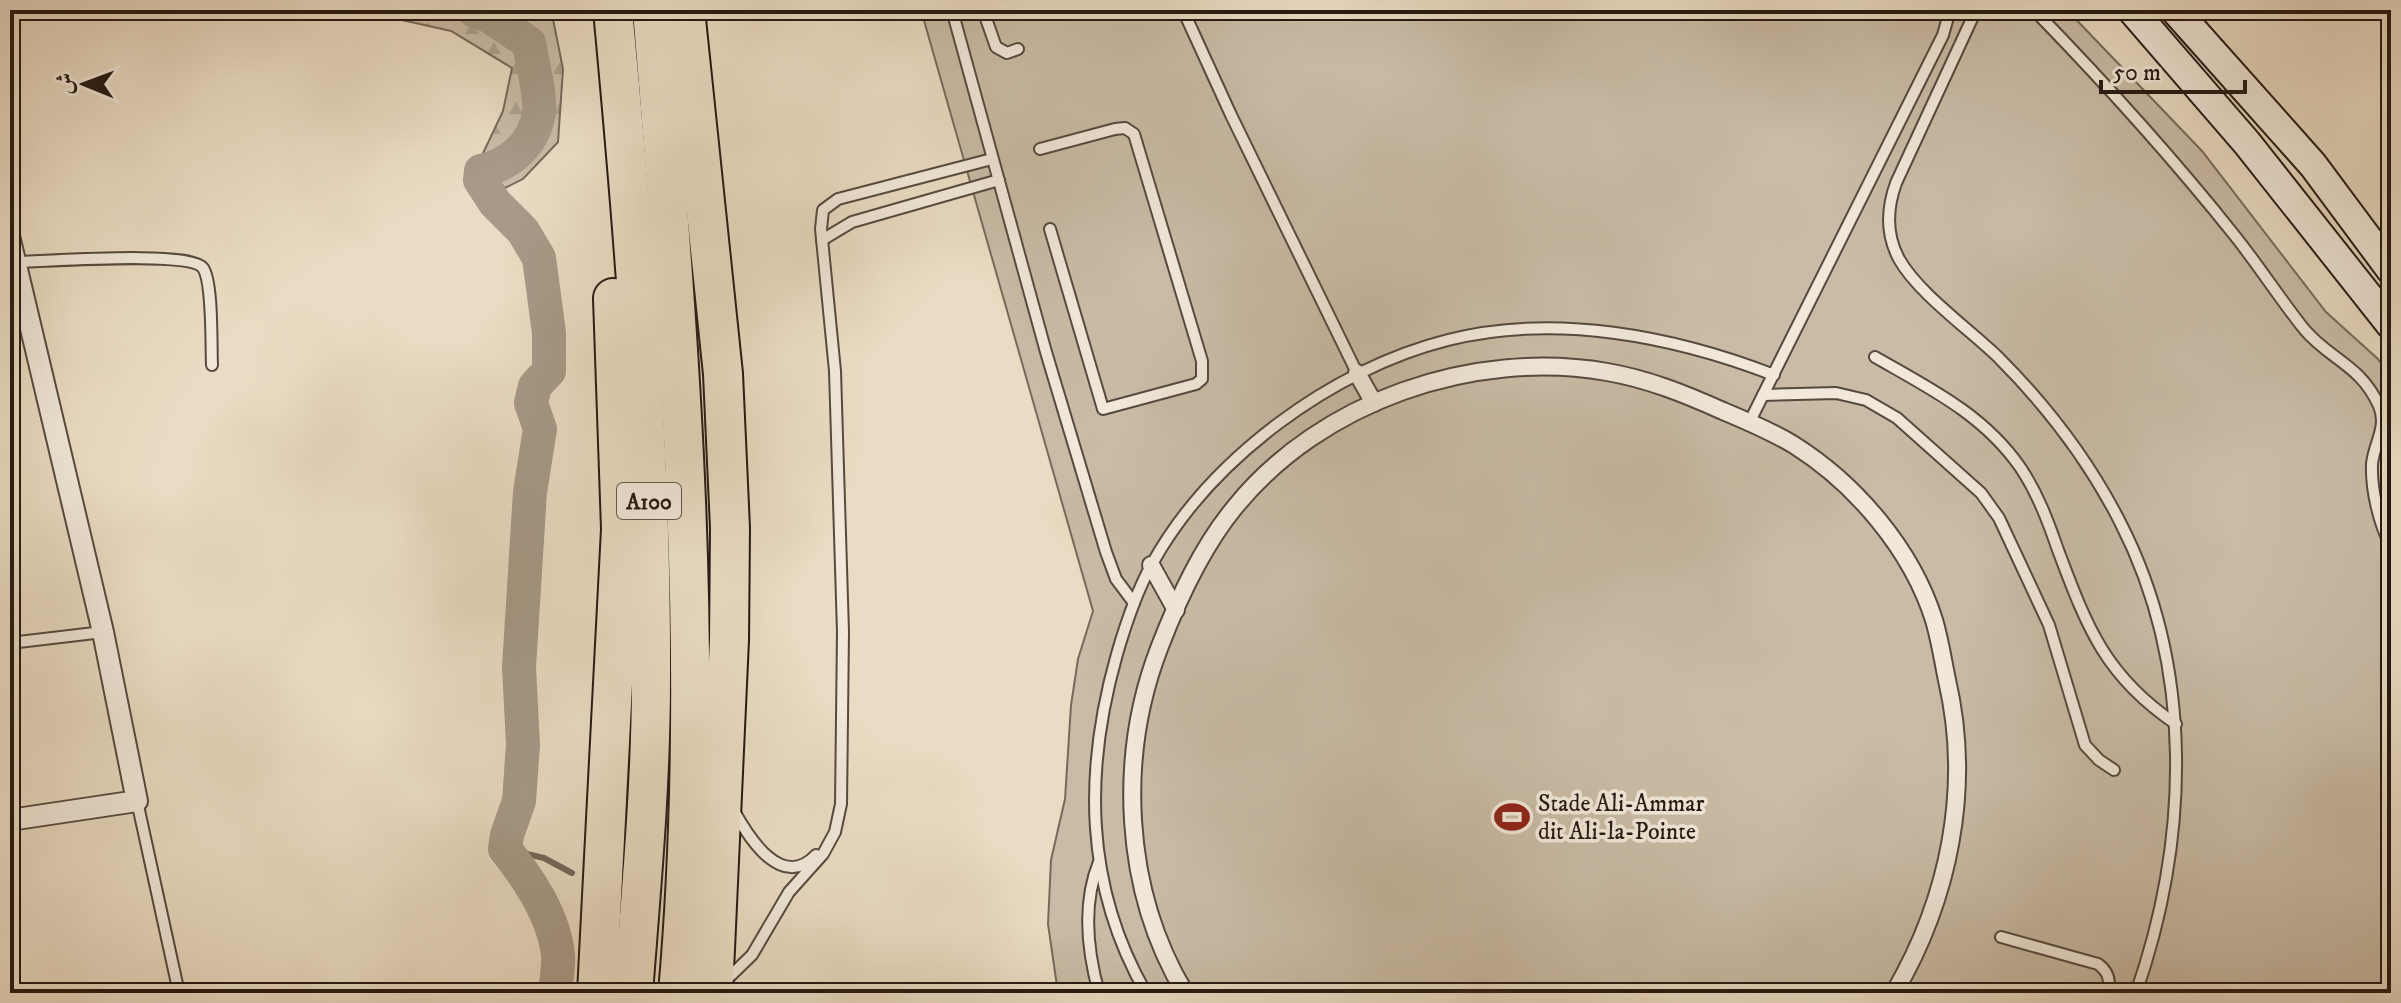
<svg xmlns="http://www.w3.org/2000/svg" width="2401" height="1003" font-family="'IM FELL DW Pica',Amiri,serif">
	<style>
		.grass { fill: #c9bba6; stroke: #776a5c; stroke-width: 2 }
		.forest { fill: url(#forest-firs); stroke: #776a5c; stroke-width: 2 }
		.lines { fill: none; stroke-linecap: round; stroke-linejoin: round }
		.stream { stroke: #736659; stroke-width: 6 }
		.river { stroke: #a79a88; stroke-width: 34 }
		.service-casing { stroke: #564a3f; stroke-width: 14 }
		.pedestrian-casing { stroke: #564a3f; stroke-width: 20 }
		.minor-casing { stroke: #564a3f; stroke-width: 24 }
		.secondary-casing { stroke: #251913; stroke-width: 32 }
		.motorway-casing { stroke: #251913; stroke-width: 42 }
		.service { stroke: #f1e8d9; stroke-width: 10 }
		.pedestrian { stroke: #f1e8d9; stroke-width: 16 }
		.minor { stroke: #f1e8d9; stroke-width: 20 }
		.secondary { stroke: #f1e8d9; stroke-width: 28 }
		.motorway { stroke: #eadcc4; stroke-width: 38 }
		.labels { text-anchor: middle; stroke-width: 7; stroke-linejoin: round; paint-order: stroke }
		.shield { fill: #f1e8d9; stroke: #62574e; stroke-width: 2 }
		.shield-label { font-size: 22px; font-weight: bold; fill: #251913 }
		.poi-label { font-size: 24px; fill: #251913; stroke: #f1e8d9; text-anchor: start }
	</style>
	<defs>
		<pattern id="forest-firs" width="22" height="20" patternUnits="userSpaceOnUse" patternTransform="scale(2)"><rect width="22" height="20" fill="#c9bba6"/><path d="M5 1l3.5 6h-7zM16 11l3.5 6h-7z" fill="#aca08e"/></pattern>
	</defs>
	<rect width="100%" height="100%" fill="#eadcc4"/>
	<filter id="stains"><feTurbulence type="fractalNoise" baseFrequency=".0025" numOctaves="4"/><feColorMatrix values="0 0 0 0 .2 0 0 0 0 .09 0 0 0 0 .02 0 0 0 .5 -.17"/></filter>
	<radialGradient id="worn" r=".72"><stop offset=".6" stop-color="#630" stop-opacity="0"/><stop offset="1" stop-color="#630" stop-opacity=".3"/></radialGradient>
	<!-- grass -->
	<path class="grass" d="M921,10h1146l135,141 124,161 52,47 13,18v616h-1333l-10,-69 3,-64 14,-61 6,-94 7,-46 15,-48z"/>
	<!-- forest -->
	<path class="forest" d="M357,10h178l18,9 10,50 -5,73 -35,37 -18,9 -28,-22 26,-55 9,-43 -61,-37z"/>
	<g class="lines">
		<!-- stream -->
		<path class="stream" d="M505,849l39,9 28,15"/>
		<!-- river -->
		<path class="river" d="M473,10l16,6 40,27c3,18 12,53 10,69 -4,31 -29,53 -58,59l-1,9 15,23 28,28 16,27 10,75v38l-14,15 -4,17 9,26 -10,63 -11,175 4,78 -4,56 -12,34 -2,14c24,30 49,67 53,106 1,12 -2,26 -3,38"/>
		<!-- service casing -->
		<g class="service-casing">
			<g id="service">
				<path d="M952,10l94,342 60,200 10,27 18,24"/>
				<path d="M983,10l13,37 11,6 11,-4"/>
				<path d="M1183,10l48,105 126,258"/>
				<path d="M1976,10l-80,173c-9,25 -10,52 3,76 19,34 70,70 99,98 48,48 91,104 122,165 75,146 69,318 16,471"/>
				<path d="M2034,10c70,72 138,147 201,226 24,30 45,63 69,93 26,31 57,36 75,77 9,21 -5,37 -7,58 -1,26 7,60 19,82"/>
				<path d="M1040,149l75,-20 10,-1 9,6 68,227v18l-6,5 -93,25 -53,-180"/>
				<path d="M822,240l30,-18 147,-42"/>
				<path d="M14,262c29,0 176,-12 189,6 10,14 8,77 9,97"/>
				<path d="M1875,357c54,31 108,57 145,110 17,25 28,54 38,83 29,77 47,126 118,174"/>
				<path d="M1763,395l73,-2 30,7 31,18 84,75 18,25 50,107 36,120 14,15 15,10"/>
				<path d="M1750,421l193,-386 7,-25"/>
				<path d="M10,643l93,-11"/>
				<path d="M137,801l42,192"/>
				<path d="M734,811c15,27 48,80 82,44"/>
				<path d="M2001,937l97,27c11,8 13,17 9,29"/>
				<path d="M722,984l30,-29 37,-63 34,-38 12,-22 6,-28 2,-172 -8,-261 -14,-142 2,-19 15,-11 154,-40"/>
				<path d="M1099,993c-12,-43 -17,-89 0,-131"/>
				<path d="M1146,993c-62,-108 -62,-223 -29,-339 9,-31 19,-62 35,-90 58,-105 180,-195 296,-224 107,-27 225,-4 326,35"/>
			</g>
		</g>
		<!-- pedestrian casing -->
		<g class="pedestrian-casing">
			<g id="pedestrian">
				<path d="M1357,373l17,30"/>
				<path d="M1151,565l25,45"/>
				<path d="M1185,993c-62,-103 -68,-237 -25,-347 19,-49 42,-99 75,-139 86,-106 238,-158 372,-135 41,7 78,22 116,39 24,10 48,20 71,34 62,39 118,105 140,175 6,20 9,41 13,60 25,108 2,219 -53,313"/>
			</g>
		</g>
		<!-- minor casing -->
		<g class="minor-casing">
			<path id="minor" d="M10,240l93,392 34,169 -127,19"/>
		</g>
		<!-- secondary casing -->
		<g class="secondary-casing">
			<g id="secondary">
				<path d="M2132,10l115,133 144,182"/>
				<path d="M2175,10l138,155 78,105"/>
			</g>
		</g>
		<!-- motorway casing -->
		<g class="motorway-casing">
			<g id="motorway">
				<path d="M613,10c21,223 39,445 38,669 0,105 -10,210 -18,314"/>
				<path d="M652,10c27,326 55,656 26,983"/>
				<path d="M685,10l38,364 7,154 -1,112 -16,353"/>
				<path d="M597,993l24,-464 -8,-231"/>
			</g>
		</g>
		<!-- service -->
		<use href="#service" class="service"/>
		<!-- pedestrian -->
		<use href="#pedestrian" class="pedestrian"/>
		<!-- minor -->
		<use href="#minor" class="minor"/>
		<!-- secondary -->
		<use href="#secondary" class="secondary"/>
		<!-- motorway -->
		<use href="#motorway" class="motorway"/>
	</g>
	<!-- icons -->
	<defs>
		<g id="stadium-bare" transform="scale(2.76)"><path d="M0-5a6.5 5 0 1 0 0 10a6.5 5 0 1 0 0-10ZM-3.5-1.8h7v3.6h-7Z" fill="#8f2418" stroke="#f1e8d9" stroke-width="2.5" paint-order="stroke"/></g>
	</defs>
	<g fill-rule="evenodd">
		<use href="#stadium-bare" x="1512" y="817"/>
	</g>
	<g class="labels">
		<!-- shield labels -->
		<rect class="shield" x="617" y="483" width="64" height="36" rx="6"/>
		<g class="shield-label">
			<text x="649" y="509">A100</text>
		</g>
		<!-- poi labels -->
		<g class="poi-label">
			<text x="1538" y="811">Stade Ali-Ammar<tspan x="1538" dy="28">dit Ali-la-Pointe</tspan></text>
		</g>
	</g>
	<!-- margin -->
	<rect width="2401" height="1003" fill="none" stroke="#eadcc4" stroke-width="40"/>
	<rect x="12" y="12" width="2377" height="979" fill="none" stroke="#251913" stroke-width="4"/>
	<rect x="20" y="20" width="2361" height="963" fill="none" stroke="#251913" stroke-width="2"/>
	<!-- north arrow -->
	<g transform="translate(84 84) rotate(271)" stroke="#f1e8d9" stroke-width="6" paint-order="stroke">
	<path d="M0-6L14 30L0 20L-14 30Z" fill="#251913"/>
	<text y="-12" font-size="22" font-weight="bold" text-anchor="middle" fill="#251913">ش</text>
	</g>
	<!-- scale -->
	<path d="M2101 80v12h144v-12" fill="none" stroke="#251913" stroke-width="4"/>
	<text x="2113" y="80" font-size="24" fill="#251913" stroke="#f1e8d9" stroke-width="6" paint-order="stroke">50 m</text>
	<rect width="100%" height="100%" filter="url(#stains)"/>
	<rect width="100%" height="100%" fill="url(#worn)"/>
</svg>
